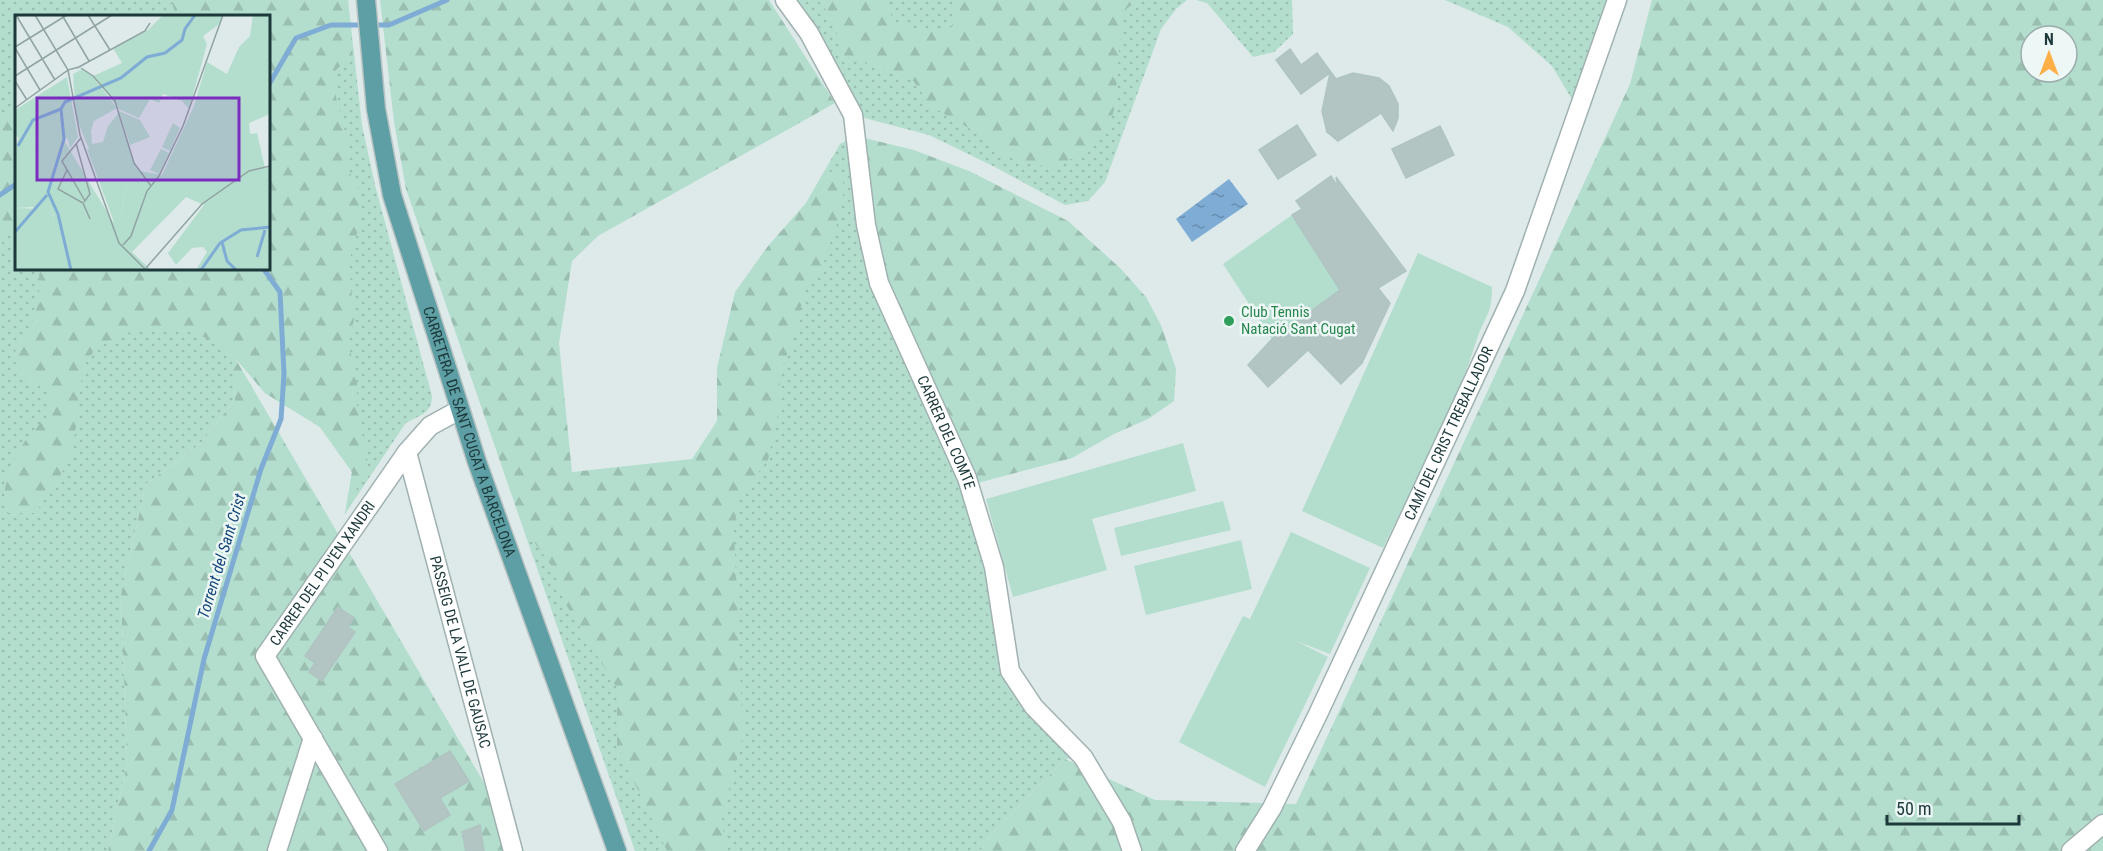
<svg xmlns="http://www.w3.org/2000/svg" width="2103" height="851" font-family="'Roboto Condensed',sans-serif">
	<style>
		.grass { fill: url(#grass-dots); fill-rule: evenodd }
		.forest { fill: url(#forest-firs); fill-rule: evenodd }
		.pitch { fill: #b3decd }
		.water { fill: url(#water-ripples) }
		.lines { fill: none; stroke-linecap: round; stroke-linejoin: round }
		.stream { stroke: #7facd5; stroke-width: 5 }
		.building { fill: #b2c5c3; stroke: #afc4c2; stroke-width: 1.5 }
		.minor-casing { stroke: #a0b1b1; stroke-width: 21 }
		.major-casing { stroke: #bbc4c4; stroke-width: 21 }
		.minor { stroke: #fff; stroke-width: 18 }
		.major { stroke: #5d9fa4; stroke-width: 18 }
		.leisure-dot { fill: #2e9e5b; stroke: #edf7f5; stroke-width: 2 }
		.labels { text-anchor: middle; stroke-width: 5; stroke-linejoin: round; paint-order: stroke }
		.leisure-label { font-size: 15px; fill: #27864d; stroke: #edf7f5; text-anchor: start }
		.street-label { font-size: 15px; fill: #1d393b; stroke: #edf7f5 }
		.water-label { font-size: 16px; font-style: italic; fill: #14477b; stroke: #edf7f5 }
		.inset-river { fill: none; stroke: #7facd5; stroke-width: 3 }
		.inset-road { fill: none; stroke: #90a3a3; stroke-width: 1.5 }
		.view { fill: #7b2cbf; fill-opacity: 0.15; stroke: #7b2cbf; stroke-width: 3 }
		.inset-edge { fill: none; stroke: #1d393b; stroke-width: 3 }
	</style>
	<defs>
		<pattern id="grass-dots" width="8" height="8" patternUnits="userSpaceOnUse" patternTransform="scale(1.5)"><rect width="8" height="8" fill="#b3decd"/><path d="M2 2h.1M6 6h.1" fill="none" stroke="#9abfb1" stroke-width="1.8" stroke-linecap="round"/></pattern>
		<pattern id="forest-firs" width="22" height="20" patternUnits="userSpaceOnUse" patternTransform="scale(1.5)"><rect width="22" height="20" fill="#b3decd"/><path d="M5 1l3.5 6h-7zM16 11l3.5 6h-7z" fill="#9abfb1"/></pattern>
		<pattern id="water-ripples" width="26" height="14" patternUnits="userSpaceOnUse" patternTransform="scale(1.5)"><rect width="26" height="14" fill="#7facd5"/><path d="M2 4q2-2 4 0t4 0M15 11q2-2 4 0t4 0" fill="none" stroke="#678dae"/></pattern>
	</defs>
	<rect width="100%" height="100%" fill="#ddeae9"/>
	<!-- grass -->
	<g class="grass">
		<path d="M0,0h348l14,125 13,60 57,211c0,19 -14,19 -27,28l-60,90 7,-42 -32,-45 -55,-34 -33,-39 3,46 -35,44 -54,40 -25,110 6,169 -19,88h-108zM16,16h252v252h-252z"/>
		<path d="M785,0h402l-11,9 -15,20 -56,153 -17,19 -23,4 -70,-38 -66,-32 -76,-20z"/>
		<path d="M1196,0h96l1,34 -19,18 -21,5 -46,-54z"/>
		<path d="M1445,0h162l-28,111 -27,-45 -44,-39z"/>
		<path d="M856,136l111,342 43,193 73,86 -18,2 -71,73 -14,19h-345l-113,-326 58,25 108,-17 121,-298 13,-60 18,-31z"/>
	</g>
	<!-- forest -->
	<g class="forest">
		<path d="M133,0h215l5,60h-6l-11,10v27l11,42v28l13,26v30l-11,39 5,58 -6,22 9,36v28l11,58 -23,50 7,-42 -32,-45 -55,-34 -30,-35 289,493h-416l19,-88 -6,-169 25,-110 54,-40 35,-44 -4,-48c-10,-5 -21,-13 -32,-17 -34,-15 -105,-6 -116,36 -6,27 -4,56 -13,83 -7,21 -22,41 -35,59h-30c-5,-41 17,-74 45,-99v-25l-22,-6 -16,-26c22,-38 29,-43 27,-88l229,-1v-252h-92l-4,-13z"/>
		<path d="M380,0h389l66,103 -237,133 -26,25 -13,82 13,129 120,-13 25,-38v-53l18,-76 33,-46 38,-43 16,-28 19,-7 3,21 -5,29 -16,47 -19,27 -8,39 -16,42 -2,41 -10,46 -30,38 -4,34 9,204 -21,80 3,35h-58l-50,-105v-58l-52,-85 -12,-35 -31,-43 -116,-336 -12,-67z"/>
		<path d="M818,0h63l17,25 28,6 26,-4v-27h186l-13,10 -5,27 -5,69 -8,27 -29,23 -27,12 -44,-11 -30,-24 -46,-27 -19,-27 -71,-24 -7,-34z"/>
		<path d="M1652,0h451v851h-1123l14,-19 71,-73 90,41 141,4 334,-720zM2031,36h36v36h-36z"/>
		<path d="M16,112v119h-4l-12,14v-126z"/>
		<path d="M856,136l58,14 55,21 99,50 52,47 26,29 15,28 15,44 -2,32 -26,18 -34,15 -42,24 -102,27 -91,-202z"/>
	</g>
	<!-- pitch -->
	<g class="pitch">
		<path d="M1292,215l48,75 -68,49 -49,-75z"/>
		<path d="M1418,253l74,34c0,28 -7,28 -15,52 -23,73 -61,140 -94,209l-81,-37z"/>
		<path d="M1183,443l13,48 -104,28 15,51 -94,27 -27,-98z"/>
		<path d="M1223,501l8,29 -110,26 -7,-28z"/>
		<path d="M1291,532l79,36 -40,86 -34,-13 32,16 -63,130 -86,-45 64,-126 7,3z"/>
		<path d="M1241,540l11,49 -106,26 -12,-49z"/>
	</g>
	<!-- water -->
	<path class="water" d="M1229,179l19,25 -56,38 -16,-23z"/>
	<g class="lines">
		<!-- stream -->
		<g class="stream">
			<path d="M268,86l28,-48 35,-13h58l58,-25"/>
			<path d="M0,195l16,-11"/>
			<path d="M149,851l23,-41 32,-151 57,-190 20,-50 3,-45 -4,-82 -17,-24"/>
		</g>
	</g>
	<!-- building -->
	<g class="building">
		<path d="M1290,49l11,16 16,-12 19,26 17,-6 26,5 10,8 9,18v14l-5,13 -12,-18 -43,28 -11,-9 -5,-21 8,-38 -29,21 -25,-34z"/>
		<path d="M1297,125l19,30 -38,24 -19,-29z"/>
		<path d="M1440,126l14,29 -48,23 -14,-29z"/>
		<path d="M1331,176l7,11 -2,-10 70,94 -28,17 12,15 -28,60 -21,21 -33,-34 -40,37 -20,-22 24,-26 68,-49 -48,-75 10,-6 -6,-8z"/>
		<path d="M338,607l16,11 -6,9 7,5 -33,49 -13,-9 6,-9 -10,-7z"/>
		<path d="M450,751l19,30 -29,17 10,17 -26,16 -29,-47z"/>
		<path d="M480,825l4,26h-18l-4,-19z"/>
	</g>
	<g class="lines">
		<!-- minor casing -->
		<g class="minor-casing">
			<g id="minor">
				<path id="s1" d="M785,0l24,33 44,82 13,110 13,58 88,195 27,89 16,104 24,36 49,50 39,65 10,29"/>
				<path id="s2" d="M407,452l106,399"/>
				<path d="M277,851l36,-113"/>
				<path id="s3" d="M378,851l-113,-195 142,-204 23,-26 29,-16"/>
				<path id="s4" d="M1245,851l27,-43 46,-94 197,-423 102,-291"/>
				<path d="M2071,851l32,-27"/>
			</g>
		</g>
		<!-- major casing -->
		<g class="major-casing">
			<g id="major">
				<path id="s5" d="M366,0l10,109 16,86 85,267 140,389"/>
			</g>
		</g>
		<!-- minor -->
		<use href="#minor" class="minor"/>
		<!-- major -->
		<use href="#major" class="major"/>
	</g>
	<!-- markers -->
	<circle class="leisure-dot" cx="1229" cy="321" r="6"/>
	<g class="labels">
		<!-- leisure labels -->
		<g class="leisure-label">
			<text x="1241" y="317">Club Tennis<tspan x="1241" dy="17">Natació Sant Cugat</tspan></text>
		</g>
		<!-- street labels -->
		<g class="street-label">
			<text dy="5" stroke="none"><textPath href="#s5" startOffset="446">CARRETERA DE SANT CUGAT A BARCELONA</textPath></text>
			<text dy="5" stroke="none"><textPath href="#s1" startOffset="468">CARRER DEL COMTE</textPath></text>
			<text dy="5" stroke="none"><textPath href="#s4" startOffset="465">CAMÍ DEL CRIST TREBALLADOR</textPath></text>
			<text dy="5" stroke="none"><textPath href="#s3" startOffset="326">CARRER DEL PI D'EN XANDRI</textPath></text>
			<text dy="5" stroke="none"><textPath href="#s2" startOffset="207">PASSEIG DE LA VALL DE GAUSAC</textPath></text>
		</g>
		<!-- water labels -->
		<g class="water-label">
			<text transform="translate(221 556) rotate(-73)" y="6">Torrent del Sant Crist</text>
		</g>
	</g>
	<!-- overview -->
	<g transform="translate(15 15)">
		<rect width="255" height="255" fill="#ddeae9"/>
		<path d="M148,0h60l-5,10 -15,11 4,8 -18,65 -7,-8 -19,-7 -4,9 -9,-4 -11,19 -20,-9 -26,-33 29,-13 -9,-15 35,-18zM52,62l11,60 -8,11 -2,-9 -9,-5 -10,21v44l5,23 -12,-4 -9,-11 -18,1v-61l4,-10 -4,-1v-26zM103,97l16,51 7,8 -14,15 -6,26 -7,10 -27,-73 6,2 17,-14z" fill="#b3decd"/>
		<path d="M177,0h7l-7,8 5,7 -9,3 -5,12 -9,1 -25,22 2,17 7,13 -13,1 -2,12 -5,3 -20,-10 -5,-15 15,12 12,-22 -7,-6 -23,16 -6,-6 14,-6 30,-28 20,-2zM238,0h17v99l-21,9 1,11 7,-1 8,35 5,-1v103h-74l11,-18 -4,-5 -11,1 -16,17 -8,-12 36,-48 -18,-8 -54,55 19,18h-136v-62l26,1 1,9 12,3 -7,-30 2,-36 10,-23h-13l-9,16 5,-10 -4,-17 -20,24 8,-31 25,-10 2,-5 -6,-5 20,-12 5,35v26l-2,5 -2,-9 -6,-2 51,85 8,-10 6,-26 12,-15 23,4 32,-69 13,-44 20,12 12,-27 11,-11zM67,54l11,8 24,31 -23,13 -3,10 1,13 11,-2 5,-16 10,-12 -10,32 -2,31 3,13 4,1 7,-9 1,4 -11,15 -34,-84 -3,-43zM104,96l21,9 10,17 -20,8z" fill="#b3decd"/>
		<path d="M158,108l7,5 -10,23 -8,-4zM146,134l8,4 -10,21 -9,-4z" fill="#b3decd"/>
		<path class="inset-river" d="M3,131l15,-26 28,-11M0,217l32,-37M207,227l5,19 9,9M242,242l8,-27M56,255l-13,-56 -10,-22 16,-53 -3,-30 4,-7 56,-24 26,-21 18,-4 17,-13 3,-11 10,-14M186,255l19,-27 21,-13 29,-3"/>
		<path class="inset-road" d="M1,0l39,65M47,0l27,46M73,0l22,35M0,32l52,-32M0,33l25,42M64,52l-11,3 12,65 39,108 27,27M62,53l68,-37 5,-8M66,53l12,8 22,25 19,62 17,23M0,61l97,-61M0,66l12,19M0,93l53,-38 -33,-55M66,123l-19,23 23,40M61,128l14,51 -6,8M52,155l-9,19 25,14 7,16M108,230l8,-9 16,-45 12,-15 24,-50 40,-111M131,253l56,-64 47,-33 21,-5"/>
		<path class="view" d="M22,83h202v82h-202z"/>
		<rect width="255" height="255" class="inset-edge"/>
	</g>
	<!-- north arrow -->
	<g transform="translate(2049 54)"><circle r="28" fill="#edf7f5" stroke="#9aabab" stroke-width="1.5"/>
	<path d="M0-4.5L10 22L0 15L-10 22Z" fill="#feb047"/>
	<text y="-9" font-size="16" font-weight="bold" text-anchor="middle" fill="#1d393b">N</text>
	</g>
	<!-- scale -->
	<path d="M1887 815v9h132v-9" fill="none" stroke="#1d393b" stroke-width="3"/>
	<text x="1896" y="815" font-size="18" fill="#1d393b" stroke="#edf7f5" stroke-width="4.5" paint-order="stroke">50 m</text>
</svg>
